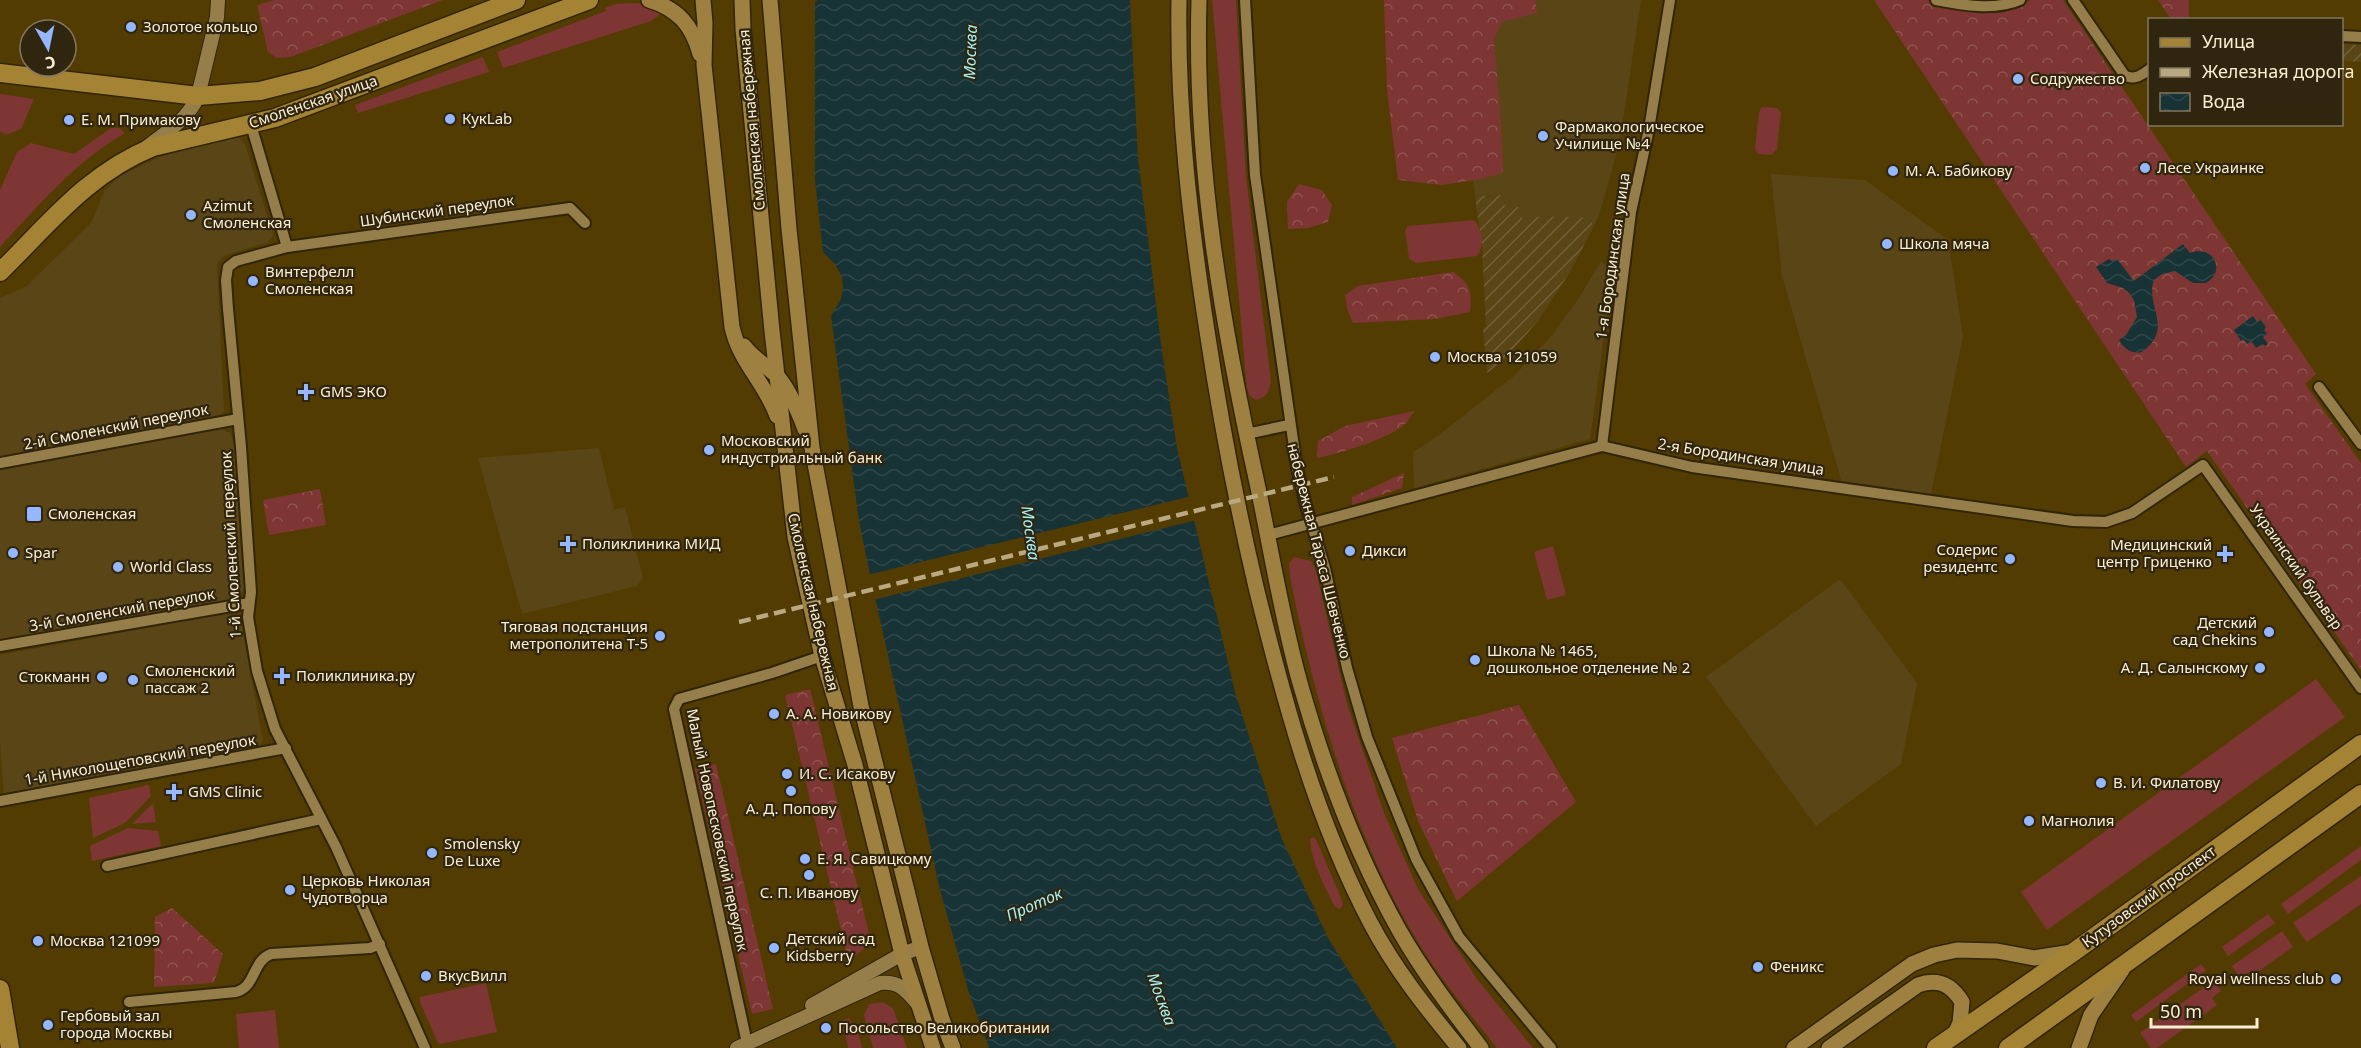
<svg xmlns="http://www.w3.org/2000/svg" width="2361" height="1048" font-family="'Noto Sans',sans-serif">
	<style>
		.built { fill: #5a4517 }
		.industrial { fill: url(#industrial-furrows) }
		.grass { fill: #7d3633 }
		.forest { fill: url(#forest-crowns) }
		.water { fill: url(#water-waves) }
		.pier { fill: #533c02 }
		.lines { fill: none; stroke-linecap: round; stroke-linejoin: round }
		.minor-casing { stroke: #31250a; stroke-width: 14 }
		.tertiary-casing { stroke: #31250a; stroke-width: 16 }
		.secondary-casing { stroke: #31250a; stroke-width: 18 }
		.primary-casing { stroke: #31250a; stroke-width: 21 }
		.minor { stroke: #967e4b; stroke-width: 10 }
		.tertiary { stroke: #967e4b; stroke-width: 14 }
		.secondary { stroke: #9e8040; stroke-width: 15 }
		.primary { stroke: #a58335; stroke-width: 18 }
		.rail { stroke: #b9a881; stroke-width: 4.5; stroke-dasharray: 12 6; stroke-linecap: butt }
		.poi-dot { fill: #95b7fd; stroke: #302610; stroke-width: 2 }
		.labels { text-anchor: middle; stroke-width: 4.5; stroke-linejoin: round; paint-order: stroke }
		.poi-label { font-size: 15px; fill: #fbeed3; stroke: #302610; text-anchor: start }
		.street-label { font-size: 15px; fill: #fbeed3; stroke: #302610 }
		.water-label { font-size: 16px; font-style: italic; fill: #a2f2fa; stroke: #302610 }
	</style>
	<defs>
		<pattern id="industrial-furrows" width="10" height="10" patternUnits="userSpaceOnUse" patternTransform="scale(1.5)"><rect width="10" height="10" fill="#5a4517"/><path d="M-1 1l2-2M0 10L10 0M9 11l2-2" fill="none" stroke="#736038"/></pattern>
		<pattern id="forest-crowns" width="20" height="18" patternUnits="userSpaceOnUse" patternTransform="scale(1.5)"><rect width="20" height="18" fill="#7d3633"/><path d="M2 6a3 3 0 1 1 6 0M12 15a3 3 0 1 1 6 0" fill="none" stroke="#905350"/></pattern>
		<pattern id="water-waves" width="16" height="10" patternUnits="userSpaceOnUse" patternTransform="scale(1.5)"><rect width="16" height="10" fill="#183336"/><path d="M0 5q4-4 8 0t8 0" fill="none" stroke="#2f4749"/></pattern>
	</defs>
	<rect width="100%" height="100%" fill="#533c02"/>
	<!-- built -->
	<g class="built">
		<path d="M1449,0h192l-17,114 -9,45 -16,56 -7,15v-11l-49,-3 -21,3 -18,-11 -2,-13 -27,1z"/>
		<path d="M232,137l7,1 6,6 28,91 -5,7 -45,14 -6,8 7,148 -5,3 -219,42v-159l27,-12 64,-63 14,-33 15,-14 40,-19z"/>
		<path d="M1771,174l94,6 83,60 15,96 -32,158 -88,-8 -61,-210z"/>
		<path d="M1601,261l12,12 -23,166 -176,49 -1,-36 26,-17 75,-59 38,-41 27,-37z"/>
		<path d="M221,429l9,4 4,11 11,144 -8,12 -237,41v-171z"/>
		<path d="M599,448l15,62 11,-3 18,71 -6,8 -115,28 -44,-156z"/>
		<path d="M1840,579l77,104 -16,81 -85,62 -110,-149z"/>
		<path d="M225,613l16,9 22,119 -6,8 -253,48 -4,-57v-85z"/>
	</g>
	<!-- industrial -->
	<g class="industrial">
		<path d="M2342,44l19,1v17l-19,-1z"/>
		<path d="M1503,195l2,13 15,-1 2,12 21,-3 49,2v12l-22,42 -32,49 -37,42 -14,10 -4,-45 3,-1 -4,-81 -7,-50z"/>
	</g>
	<!-- grass -->
	<g class="grass">
		<path d="M1212,0h24l10,176 25,206c-3,11 -4,15 -15,18l-6,-4 -3,-8z"/>
		<path d="M638,3l27,8 -14,10 -148,47 -6,-16 109,-41 -1,-3 11,-4z"/>
		<path d="M483,57l6,15 -131,41 -3,-8z"/>
		<path d="M0,94l34,5 -13,30 -15,6 -6,-4z"/>
		<path d="M1762,107l15,1 4,4 -4,37 -6,6 -13,-1 -3,-5 4,-37z"/>
		<path d="M111,128h8l6,5c-50,29 -86,72 -125,114v-57l17,-38 14,-9 43,11z"/>
		<path d="M1474,220c8,9 11,26 3,36l-61,7 -7,-4 -4,-29 3,-4z"/>
		<path d="M1553,546l13,49 -19,5 -13,-48z"/>
		<path d="M1294,557l17,4 5,10 31,133 37,109 34,76 59,90 56,69h-36c-23,-30 -49,-59 -69,-90 -73,-112 -112,-252 -138,-381l-1,-14z"/>
		<path d="M2316,679l29,38 -298,213 -26,-38z"/>
		<path d="M149,785l2,11 -26,27 -32,15 -4,-40z"/>
		<path d="M153,803l3,19 -24,2z"/>
		<path d="M128,828l30,3 3,15 -69,15 -2,-15z"/>
		<path d="M1313,837l3,2 25,59 2,7 -3,4 -5,-2c-10,-20 -24,-45 -25,-68z"/>
		<path d="M2361,846v14l-73,54 -7,-10z"/>
		<path d="M2361,876v28l-54,38 -14,-19z"/>
		<path d="M2268,914l7,9 -47,33 -6,-9z"/>
		<path d="M2282,931l11,16 -34,24 -9,1 -10,6 -8,-12z"/>
		<path d="M2201,964l5,6 -70,52 -5,-7z"/>
		<path d="M2214,980l7,11 -9,7 5,7 -60,43h-6l-11,-15z"/>
		<path d="M486,983l11,49 -57,12 -2,-1 -18,-41v-5z"/>
		<path d="M882,1002l11,6 14,40h-34l-9,-33 5,-11z"/>
		<path d="M275,1010l4,38h-40l-3,-34z"/>
		<path d="M849,1018l10,18 3,12h-14l-2,-11 -8,-15z"/>
	</g>
	<!-- forest -->
	<g class="forest">
		<path d="M274,0h169l-153,57 -13,1 -9,-6 -11,-47z"/>
		<path d="M1384,0h151l2,13 -35,9 -8,17 7,84 2,50 -22,6 -39,6 -44,-5 -11,-90z"/>
		<path d="M1874,0h54l5,7 65,6 14,-3 19,-10h32l253,374 -11,10 56,79v207l-154,-219 -21,16z"/>
		<path d="M2158,0h31v19h-18z"/>
		<path d="M1299,184l23,6 10,15 -4,17 -20,6 -20,1 -1,-27z"/>
		<path d="M1453,272c18,12 19,20 17,40l-35,7 -82,4 -6,-15 -2,-13 13,-9z"/>
		<path d="M1414,411c-3,4 -5,9 -8,12 -14,15 -68,31 -89,35l1,-17 27,-15z"/>
		<path d="M1404,473l-2,15 -50,17v-8z"/>
		<path d="M320,489l6,36 -57,10 -6,-35z"/>
		<path d="M810,689l61,253 -17,15 -7,-2 -62,-260z"/>
		<path d="M1519,705l57,97 -119,99 -39,-80 -26,-83z"/>
		<path d="M716,764l57,245 -21,5 -57,-245z"/>
		<path d="M172,908l51,46 -9,29 -60,4 1,-70z"/>
	</g>
	<!-- water -->
	<g class="water">
		<path d="M818,0h312l8,158 23,186 16,104 58,244 46,145 47,101 69,110h-408l-21,-58 -28,-100 -71,-320 -10,-49 -28,-205 10,-17 2,-10 -1,-12 -7,-13 -12,-12 -8,-72v-178z"/>
		<path d="M2183,244l7,9c23,-9 37,18 16,30h-13l-18,-12 -13,3 -8,6c-9,25 18,45 -7,68 -5,4 -8,6 -14,4 -6,-2 -11,-6 -14,-12l7,-5 11,-18 -3,-17 -5,-7 -6,-5 -16,-5 -11,-16 13,-8 3,2 5,-2 17,22z"/>
		<path d="M2253,316l4,6 3,-3 6,8 -2,3 3,4 -4,3 5,7 -3,2 -2,-2 -7,4 -5,-7 -4,3 -4,-5 -2,2 -7,-11z"/>
	</g>
	<!-- pier -->
	<path class="pier" d="M1192,496l5,24 -324,80 -6,-25z"/>
	<g class="lines">
		<!-- minor casing -->
		<g class="minor-casing">
			<g id="minor">
				<path d="M1245,0l10,175 42,293 9,38 19,62 22,100 20,69 49,122 43,78 92,111"/>
				<path d="M1936,0c26,5 59,11 84,0"/>
				<path d="M2073,0l52,76c11,4 16,-1 25,-7"/>
				<path d="M2342,36l19,1"/>
				<path d="M251,125l36,122"/>
				<path d="M2319,387l42,57"/>
				<path d="M1246,434l43,-9"/>
				<path d="M1602,446l29,-234 18,-83 21,-129"/>
				<path d="M0,463l238,-44"/>
				<path d="M1268,535l334,-89 90,21 381,54 33,1 26,-9 71,-48 158,223"/>
				<path d="M0,646l249,-43"/>
				<path d="M0,801l286,-53"/>
				<path d="M107,866l214,-47"/>
				<path d="M129,1002l107,-10c20,-5 16,-31 35,-38l99,-6 10,-4"/>
				<path d="M747,1043l-73,-334 5,-10 93,-26 50,-17"/>
				<path d="M425,1048l-89,-201 -61,-118 -18,-58 -9,-54 3,-25 -10,-145 -13,-138 -2,-29 2,-13 8,-6 51,-14 283,-39 15,15"/>
			</g>
		</g>
		<!-- tertiary casing -->
		<g class="tertiary-casing">
			<g id="tertiary">
				<path d="M147,147c20,-16 41,-27 51,-51l19,-79 1,-17"/>
				<path d="M812,1005l90,-51 19,-7"/>
				<path d="M737,1048l143,-65c19,-2 26,7 37,20"/>
			</g>
		</g>
		<!-- secondary casing -->
		<g class="secondary-casing">
			<g id="secondary">
				<path d="M649,0c29,9 43,25 51,54"/>
				<path d="M703,0l2,23 -1,42 28,262c8,36 33,55 45,89"/>
				<path d="M742,0l1,29 29,302 23,206 27,119 33,109 47,189 31,94"/>
				<path d="M770,0l19,229 23,219 49,258 60,241 21,72 11,29"/>
				<path d="M1179,0c-2,111 11,221 28,331 13,86 29,171 49,256 28,114 59,230 114,335 24,46 56,86 89,126"/>
				<path d="M1199,0c-5,163 23,324 58,483 14,66 25,136 43,200 24,85 56,170 99,247 24,42 53,80 82,118"/>
				<path d="M744,346c9,12 20,18 31,28 12,11 24,39 30,55"/>
				<path d="M1794,1048l118,-84 22,-9 23,-5 40,1 37,7 38,-6"/>
				<path d="M1829,1048l89,-63c20,-7 33,-1 44,17l-2,21 -6,13"/>
				<path d="M2079,1048l12,-33 31,-45"/>
			</g>
		</g>
		<!-- primary casing -->
		<g class="primary-casing">
			<g id="primary">
				<path d="M0,73l198,23 62,-5 55,-14 201,-77"/>
				<path d="M0,272c49,-48 87,-98 153,-125l122,-29 314,-118"/>
				<path d="M0,989l10,59"/>
				<path d="M1936,1048l139,-97 286,-207"/>
				<path d="M2008,1048l353,-254"/>
			</g>
		</g>
		<!-- minor -->
		<use href="#minor" class="minor"/>
		<!-- tertiary -->
		<use href="#tertiary" class="tertiary"/>
		<!-- secondary -->
		<use href="#secondary" class="secondary"/>
		<!-- primary -->
		<use href="#primary" class="primary"/>
		<!-- rail -->
		<path class="rail" d="M739,622l595,-145"/>
	</g>
	<!-- markers -->
	<g class="poi-dot">
		<circle cx="131" cy="27" r="6"/>
		<circle cx="2018" cy="79" r="6"/>
		<circle cx="450" cy="119" r="6"/>
		<circle cx="69" cy="120" r="6"/>
		<circle cx="1543" cy="136" r="6"/>
		<circle cx="2145" cy="168" r="6"/>
		<circle cx="1893" cy="171" r="6"/>
		<circle cx="191" cy="215" r="6"/>
		<circle cx="1887" cy="244" r="6"/>
		<circle cx="253" cy="281" r="6"/>
		<circle cx="1435" cy="357" r="6"/>
		<path d="M303 383h6v6h6v6h-6v6h-6v-6h-6v-6h6z"/>
		<circle cx="709" cy="450" r="6"/>
		<rect x="26" y="506" width="16" height="16" rx="3"/>
		<path d="M565 535h6v6h6v6h-6v6h-6v-6h-6v-6h6z"/>
		<circle cx="1350" cy="551" r="6"/>
		<circle cx="13" cy="553" r="6"/>
		<path d="M2222 545h6v6h6v6h-6v6h-6v-6h-6v-6h6z"/>
		<circle cx="2010" cy="559" r="6"/>
		<circle cx="118" cy="567" r="6"/>
		<circle cx="2269" cy="632" r="6"/>
		<circle cx="660" cy="636" r="6"/>
		<circle cx="1475" cy="660" r="6"/>
		<circle cx="2260" cy="668" r="6"/>
		<path d="M279 667h6v6h6v6h-6v6h-6v-6h-6v-6h6z"/>
		<circle cx="102" cy="677" r="6"/>
		<circle cx="133" cy="680" r="6"/>
		<circle cx="774" cy="714" r="6"/>
		<circle cx="787" cy="774" r="6"/>
		<circle cx="2101" cy="783" r="6"/>
		<circle cx="791" cy="791" r="6"/>
		<path d="M171 783h6v6h6v6h-6v6h-6v-6h-6v-6h6z"/>
		<circle cx="2029" cy="821" r="6"/>
		<circle cx="432" cy="853" r="6"/>
		<circle cx="805" cy="859" r="6"/>
		<circle cx="809" cy="875" r="6"/>
		<circle cx="290" cy="890" r="6"/>
		<circle cx="38" cy="941" r="6"/>
		<circle cx="774" cy="948" r="6"/>
		<circle cx="1758" cy="967" r="6"/>
		<circle cx="426" cy="976" r="6"/>
		<circle cx="2336" cy="979" r="6"/>
		<circle cx="48" cy="1025" r="6"/>
		<circle cx="826" cy="1028" r="6"/>
	</g>
	<g class="labels">
		<!-- poi labels -->
		<g class="poi-label">
			<text x="143" y="32">Золотое кольцо</text>
			<text x="2030" y="84">Содружество</text>
			<text x="462" y="124">КукLab</text>
			<text x="81" y="125">Е. М. Примакову</text>
			<text x="1555" y="132">Фармакологическое<tspan x="1555" dy="17">Училище №4</tspan></text>
			<text x="2157" y="173">Лесе Украинке</text>
			<text x="1905" y="176">М. А. Бабикову</text>
			<text x="203" y="211">Azimut<tspan x="203" dy="17">Смоленская</tspan></text>
			<text x="1899" y="249">Школа мяча</text>
			<text x="265" y="277">Винтерфелл<tspan x="265" dy="17">Смоленская</tspan></text>
			<text x="1447" y="362">Москва 121059</text>
			<text x="320" y="397">GMS ЭКО</text>
			<text x="721" y="446">Московский<tspan x="721" dy="17">индустриальный банк</tspan></text>
			<text x="48" y="519">Смоленская</text>
			<text x="582" y="549">Поликлиника МИД</text>
			<text x="2212" y="550" text-anchor="end">Медицинский<tspan x="2212" dy="17">центр Гриценко</tspan></text>
			<text x="1998" y="555" text-anchor="end">Содерис<tspan x="1998" dy="17">резидентс</tspan></text>
			<text x="1362" y="556">Дикси</text>
			<text x="25" y="558">Spar</text>
			<text x="130" y="572">World Class</text>
			<text x="2257" y="628" text-anchor="end">Детский<tspan x="2257" dy="17">сад Chekins</tspan></text>
			<text x="648" y="632" text-anchor="end">Тяговая подстанция<tspan x="648" dy="17">метрополитена Т-5</tspan></text>
			<text x="1487" y="656">Школа № 1465,<tspan x="1487" dy="17">дошкольное отделение № 2</tspan></text>
			<text x="2248" y="673" text-anchor="end">А. Д. Салынскому</text>
			<text x="145" y="676">Смоленский<tspan x="145" dy="17">пассаж 2</tspan></text>
			<text x="296" y="681">Поликлиника.ру</text>
			<text x="90" y="682" text-anchor="end">Стокманн</text>
			<text x="786" y="719">А. А. Новикову</text>
			<text x="799" y="779">И. С. Исакову</text>
			<text x="2113" y="788">В. И. Филатову</text>
			<text x="188" y="797">GMS Clinic</text>
			<text x="791" y="814" text-anchor="middle">А. Д. Попову</text>
			<text x="2041" y="826">Магнолия</text>
			<text x="444" y="849">Smolensky<tspan x="444" dy="17">De Luxe</tspan></text>
			<text x="817" y="864">Е. Я. Савицкому</text>
			<text x="302" y="886">Церковь Николая<tspan x="302" dy="17">Чудотворца</tspan></text>
			<text x="809" y="898" text-anchor="middle">С. П. Иванову</text>
			<text x="786" y="944">Детский сад<tspan x="786" dy="17">Kidsberry</tspan></text>
			<text x="50" y="946">Москва 121099</text>
			<text x="1770" y="972">Феникс</text>
			<text x="438" y="981">ВкусВилл</text>
			<text x="2324" y="984" text-anchor="end">Royal wellness club</text>
			<text x="60" y="1021">Гербовый зал<tspan x="60" dy="17">города Москвы</tspan></text>
			<text x="838" y="1033">Посольство Великобритании</text>
		</g>
		<!-- street labels -->
		<g class="street-label">
			<text transform="translate(313 102) rotate(-19)" y="5">Смоленская улица</text>
			<text transform="translate(752 120) rotate(-95)" y="5">Смоленская набережная</text>
			<text transform="translate(437 211) rotate(-8)" y="5">Шубинский переулок</text>
			<text transform="translate(1613 256) rotate(-82)" y="5">1-я Бородинская улица</text>
			<text transform="translate(116 427) rotate(-11)" y="5">2-й Смоленский переулок</text>
			<text transform="translate(1741 457) rotate(9)" y="5">2-я Бородинская улица</text>
			<text transform="translate(231 545) rotate(-93)" y="5">1-й Смоленский переулок</text>
			<text transform="translate(1319 551) rotate(76)" y="5">набережная Тараса Шевченко</text>
			<text transform="translate(2296 567) rotate(55)" y="5">Украинский бульвар</text>
			<text transform="translate(813 602) rotate(77)" y="5">Смоленская набережная</text>
			<text transform="translate(122 610) rotate(-10)" y="5">3-й Смоленский переулок</text>
			<text transform="translate(140 760) rotate(-10)" y="5">1-й Николощеповский переулок</text>
			<text transform="translate(717 830) rotate(78)" y="5">Малый Новопесковский переулок</text>
			<text transform="translate(2149 897) rotate(-36)" y="5">Кутузовский проспект</text>
		</g>
		<!-- water labels -->
		<g class="water-label">
			<text transform="translate(970 52) rotate(-88)" y="6">Москва</text>
			<text transform="translate(1031 533) rotate(82)" y="6">Москва</text>
			<text transform="translate(1034 904) rotate(-24)" y="6">Проток</text>
			<text transform="translate(1162 999) rotate(70)" y="6">Москва</text>
		</g>
	</g>
	<!-- legend -->
	<rect x="2148" y="18" width="195" height="108" fill="#302610" stroke="#81765e" stroke-width="1.5"/>
	<rect x="2160" y="38" width="30" height="9" fill="#a58335" stroke="#81765e" stroke-width="1.5"/>
	<text x="2202" y="48" font-size="18" fill="#fbeed3">Улица</text>
	<rect x="2160" y="68" width="30" height="9" fill="#b9a881" stroke="#81765e" stroke-width="1.5"/>
	<text x="2202" y="78" font-size="18" fill="#fbeed3">Железная дорога</text>
	<rect x="2160" y="93" width="30" height="18" fill="url(#water-waves)" stroke="#81765e" stroke-width="1.5"/>
	<text x="2202" y="108" font-size="18" fill="#fbeed3">Вода</text>
	<!-- north arrow -->
	<g transform="translate(48 48) rotate(171)"><circle r="28" fill="#302610" stroke="#81765e" stroke-width="1.5"/>
	<path d="M0-4.5L10 22L0 15L-10 22Z" fill="#95b7fd"/>
	<text y="-9" font-size="16" font-weight="bold" text-anchor="middle" fill="#fbeed3">С</text>
	</g>
	<!-- scale -->
	<path d="M2151 1018v9h106v-9" fill="none" stroke="#fbeed3" stroke-width="3"/>
	<text x="2160" y="1018" font-size="18" fill="#fbeed3" stroke="#302610" stroke-width="4.5" paint-order="stroke">50 m</text>
</svg>
